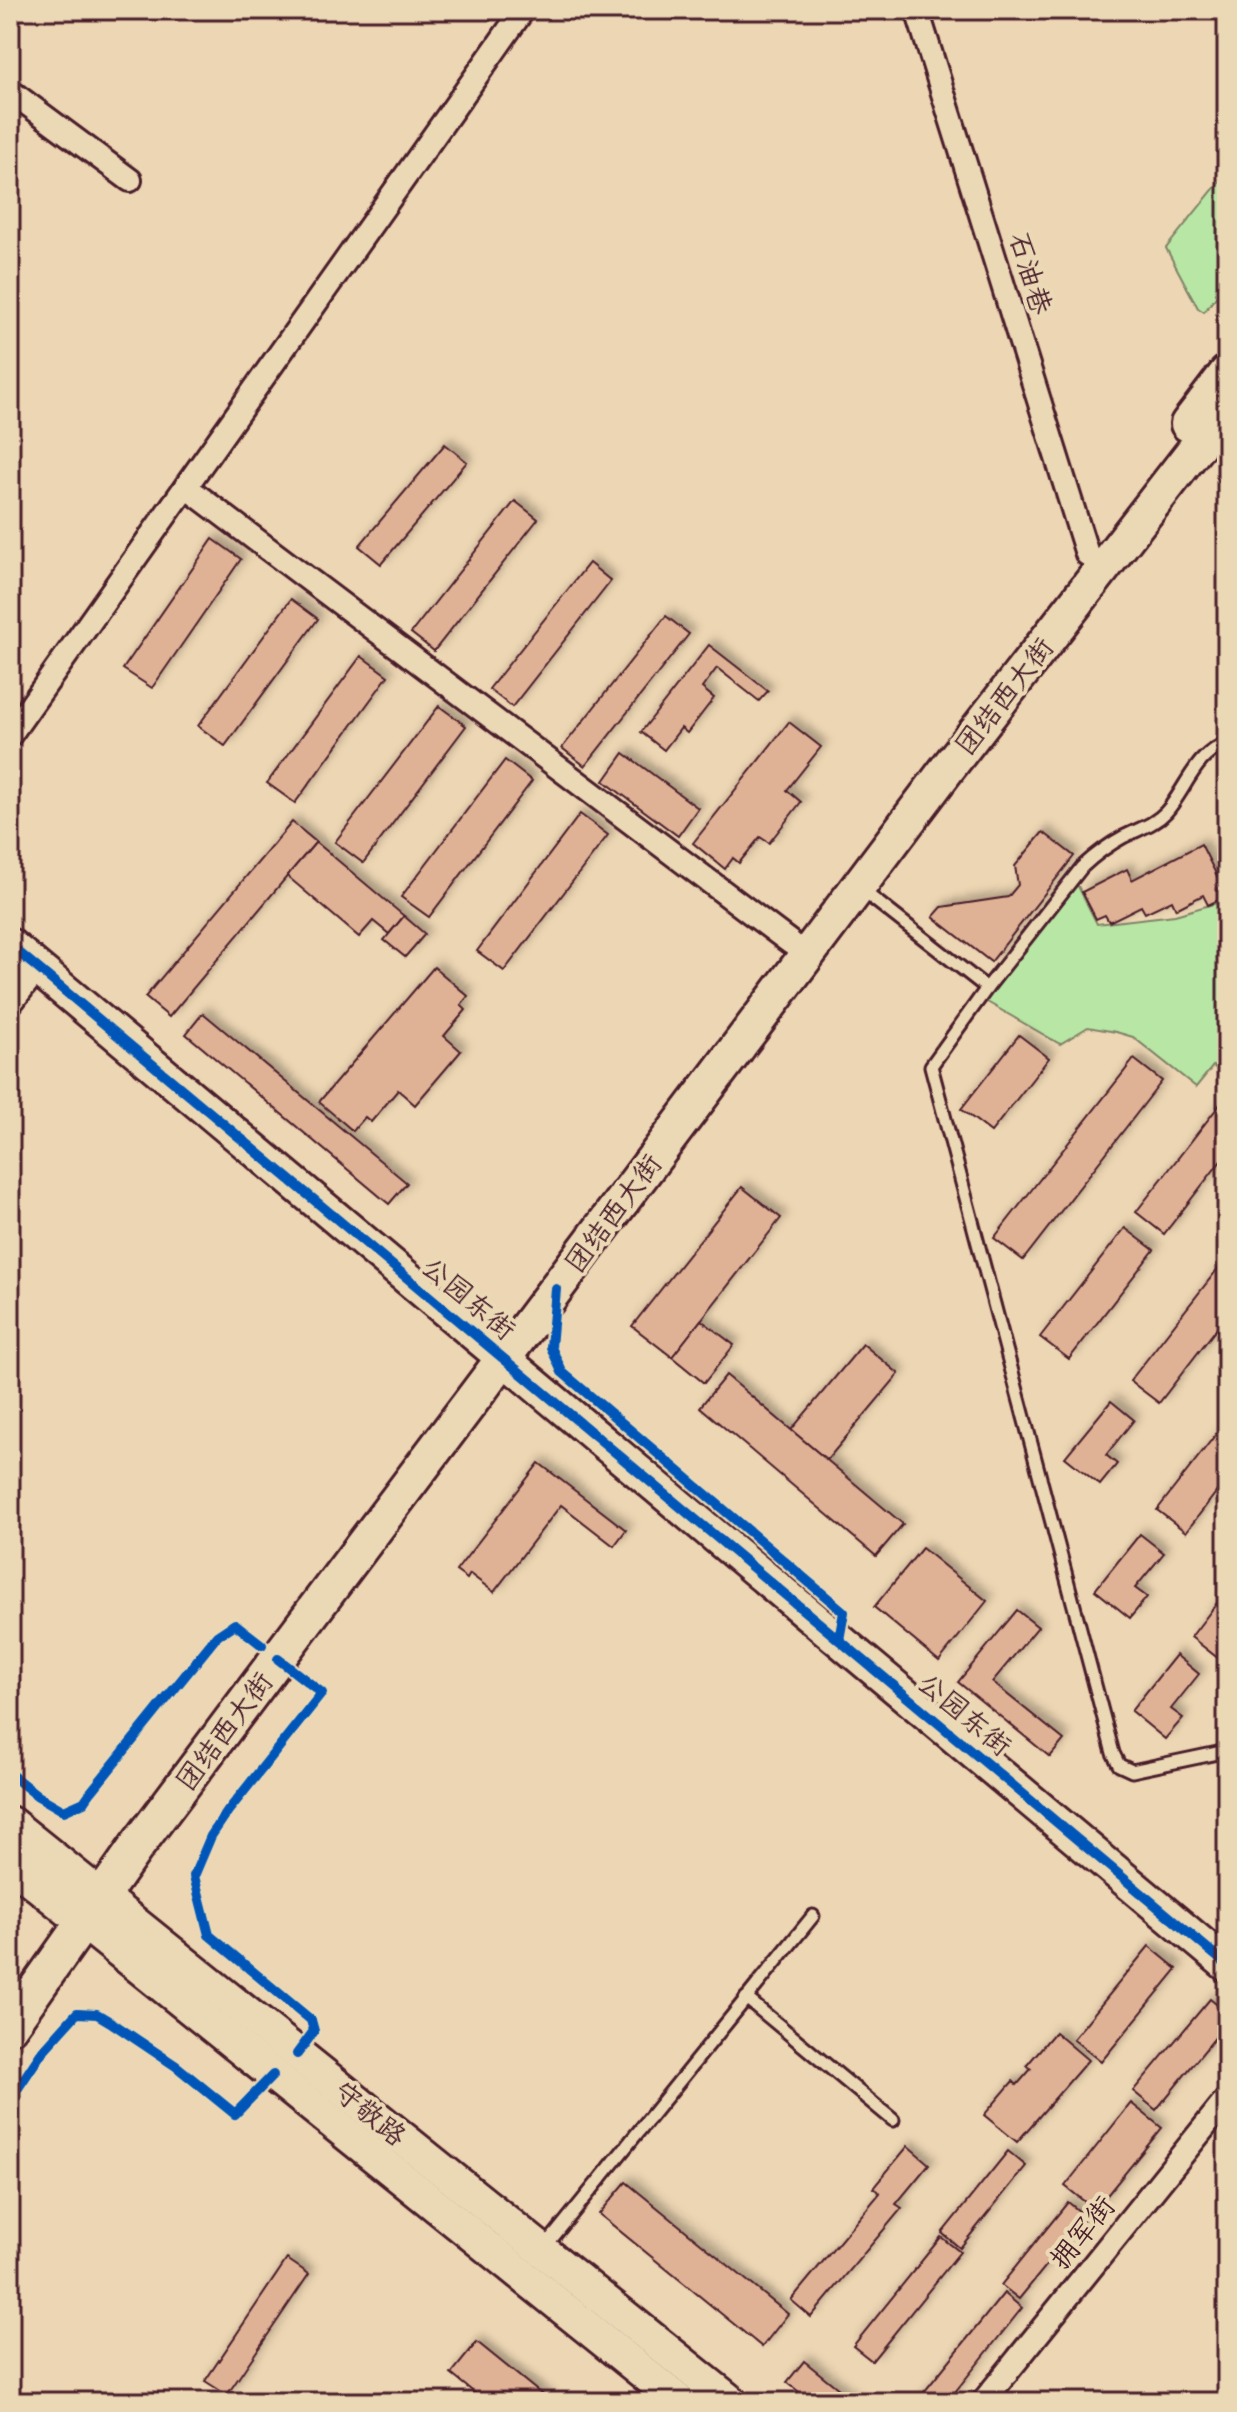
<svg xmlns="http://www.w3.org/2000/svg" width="1237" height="2412" font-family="'Architects Daughter','LXGW WenKai TC',sans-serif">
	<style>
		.green { fill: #b8e7a5; stroke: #818368; stroke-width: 2 }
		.building { fill: #dfb195; stroke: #4a1f2b; stroke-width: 2; filter: url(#shadow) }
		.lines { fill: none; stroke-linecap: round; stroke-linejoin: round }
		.lane-casing { stroke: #4a1f2b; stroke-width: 17 }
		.street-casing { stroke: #4a1f2b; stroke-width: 28 }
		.secondary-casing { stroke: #4a1f2b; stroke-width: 38 }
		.primary-casing { stroke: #4a1f2b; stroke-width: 40 }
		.lane { stroke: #ebd9b6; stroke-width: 11 }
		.street { stroke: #ebd9b6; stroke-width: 22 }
		.secondary { stroke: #ebd9b6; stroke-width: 32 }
		.primary { stroke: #ebd9b6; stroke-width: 34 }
		.cycleway-casing { stroke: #ebd9b6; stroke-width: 15 }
		.cycleway { stroke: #0057b8; stroke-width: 10 }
		.labels { text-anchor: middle; stroke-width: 8; stroke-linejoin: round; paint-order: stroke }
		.street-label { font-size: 28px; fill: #4a1f2b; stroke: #ebd9b6 }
	</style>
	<defs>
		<filter id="shadow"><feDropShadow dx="5.5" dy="-5.5" stdDeviation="4" flood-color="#0004"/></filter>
	</defs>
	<rect width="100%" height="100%" fill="#edd6b3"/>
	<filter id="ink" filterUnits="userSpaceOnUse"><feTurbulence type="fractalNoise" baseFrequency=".0125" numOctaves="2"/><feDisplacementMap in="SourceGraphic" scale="16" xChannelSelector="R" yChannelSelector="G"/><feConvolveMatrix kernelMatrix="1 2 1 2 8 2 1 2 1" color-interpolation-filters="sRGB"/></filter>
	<g filter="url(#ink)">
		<!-- green -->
		<g class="green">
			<path d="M1220,181l7,4v98l-23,29 -6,-4 -32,-60z"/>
			<path d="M1076,882l21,42 78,-9 52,-15v177l-14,-11 -17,21 -63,-50 -17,-5 -28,-5 -28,17 -78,-45z"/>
		</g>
		<!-- building -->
		<g class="building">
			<path d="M445,444l22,18 -86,102 -22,-18z"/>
			<path d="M515,501l23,18 -104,132 -23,-18z"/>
			<path d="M213,539l28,20 -89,129 -29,-19z"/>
			<path d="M589,563l22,18 -99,126 -23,-18z"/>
			<path d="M291,599l27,20 -93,127 -27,-20z"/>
			<path d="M666,616l23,18 -104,132 -23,-18z"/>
			<path d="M709,645l59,46 -9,10 -42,-33 -15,20 12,10 -27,35 -6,-5 -17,22 -23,-18z"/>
			<path d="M361,656l27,20 -93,127 -28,-20z"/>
			<path d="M439,706l27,20 -103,137 -28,-21z"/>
			<path d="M789,722l32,25 -34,43 14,12 -32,41 -9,-6 -21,26 -6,-5 -8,11 -32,-26z"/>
			<path d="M624,753l74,55 -20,28 -74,-55z"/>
			<path d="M505,760l27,21 -103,136 -28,-20z"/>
			<path d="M1227,780v29l-9,-26z"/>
			<path d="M580,814l28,21 -104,136 -27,-20z"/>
			<path d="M292,822l24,20 -147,175 -24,-20z"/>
			<path d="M1043,832l31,24 -83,106 -58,-45 9,-10 66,-10 10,-12 -3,-19z"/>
			<path d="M316,842l88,74 -15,18 -16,-13 -14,16 -72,-61z"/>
			<path d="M1201,844l26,52 -19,9 -5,-10 -27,14 -4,-9 -27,13 -4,-7 -32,16 -4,-7 -9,4 -14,-27 45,-23 5,11z"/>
			<path d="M404,916l21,18 -20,23 -21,-17z"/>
			<path d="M434,967l34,29 -7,9 5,5 -22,26 17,15 -46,54 -17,-15 -27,32 -6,-5 -12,14 -34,-29z"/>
			<path d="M203,1013l204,170 -18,21 -203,-170z"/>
			<path d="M1019,1035l30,23 -58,74 -30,-23z"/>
			<path d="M1134,1059l28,22 -139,179 -29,-22z"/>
			<path d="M1221,1103l6,5v45l-63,81 -28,-22z"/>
			<path d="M742,1187l39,31 -109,139 -40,-31z"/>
			<path d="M1125,1228l29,22 -85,109 -29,-22z"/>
			<path d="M1227,1257v58l-68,88 -29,-22z"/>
			<path d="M701,1320l33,25 -30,38 -32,-26z"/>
			<path d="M863,1344l36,30 -72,86 -36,-30z"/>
			<path d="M726,1375l177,149 -27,32 -176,-149z"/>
			<path d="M1111,1401l23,19 -28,35 11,9 -17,21 -35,-28z"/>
			<path d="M1227,1420v58l-41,54 -29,-22z"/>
			<path d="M539,1463l87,67 -12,16 -53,-41 -67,87 -24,-18 -3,5 -11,-8z"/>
			<path d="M1140,1534l24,19 -29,35 12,9 -17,21 -35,-28z"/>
			<path d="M922,1548l65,53 -48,60 -65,-54z"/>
			<path d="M1227,1590v59l-8,10 -28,-22z"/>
			<path d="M1017,1610l21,17 -46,55 72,58 -14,17 -92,-75z"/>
			<path d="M1176,1655l23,19 -28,35 12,9 -18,21 -34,-28z"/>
			<path d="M1149,1946l28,23 -76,93 -28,-23z"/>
			<path d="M1210,1999l17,14v10l-71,87 -23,-19z"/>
			<path d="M1055,2032l33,28 -71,82 -33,-27 29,-34 4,4 14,-16 -4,-4z"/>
			<path d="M1131,2103l31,25 -67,82 -30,-24z"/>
			<path d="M908,2146l21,18 -33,40 6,4 -91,109 -20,-17 89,-107 -7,-5z"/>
			<path d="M1008,2151l18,15 -66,82 -18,-15z"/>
			<path d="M626,2182l162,132 -26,33 -163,-133z"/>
			<path d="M1068,2202l18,15 -67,82 -18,-14z"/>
			<path d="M941,2237l19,15 -88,109 -19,-15z"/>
			<path d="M287,2259l22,15 -82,121 -22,-14z"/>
			<path d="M1004,2293l18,15 -75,94h-31z"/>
			<path d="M477,2342l74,60h-65l-35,-28z"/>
			<path d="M804,2361l51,41h-44l-24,-20z"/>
		</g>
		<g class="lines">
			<!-- lane casing -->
			<g class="lane-casing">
				<g id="lane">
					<path d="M1227,744c-31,8 -42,47 -61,68 -12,13 -28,17 -43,25 -15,8 -28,18 -41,30l-95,121 -56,78 182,687 6,12 13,6 95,-20"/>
					<path d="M862,890l125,98"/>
					<path d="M746,1998l147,122"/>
					<path d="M545,2247l268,-331"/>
				</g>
			</g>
			<!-- street casing -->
			<g class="street-casing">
				<g id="street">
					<path d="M917,10l170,544"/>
					<path d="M10,91l120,89"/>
					<path d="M186,487l605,456"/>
					<path d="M10,735l513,-725"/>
					<path d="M10,1004l28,-36"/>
					<path d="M983,2402l244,-303"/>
				</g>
			</g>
			<!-- secondary casing -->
			<g class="secondary-casing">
				<g id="secondary">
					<path d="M10,945l1217,1020"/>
					<path d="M10,1823l721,579"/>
					<path d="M10,1863l670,539"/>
				</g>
			</g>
			<!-- primary casing -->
			<g class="primary-casing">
				<g id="primary">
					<path d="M1188,424l39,-51"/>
					<path d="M10,2026l127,-180 162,-216 648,-861 280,-361"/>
				</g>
			</g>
			<!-- lane -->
			<use href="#lane" class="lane"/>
			<!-- street -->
			<use href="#street" class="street"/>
			<!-- secondary -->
			<use href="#secondary" class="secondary"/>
			<!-- primary -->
			<use href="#primary" class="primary"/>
			<!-- cycleway casing -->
			<g class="cycleway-casing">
				<g id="cycleway">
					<path d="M10,945l1217,1020"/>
					<path d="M556,1289l-5,58 11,25 282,240 -5,28"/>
					<path d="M278,1659l44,34 -94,118 -17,25 -17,40 15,59 102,85 3,11 -17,23"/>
					<path d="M10,1774l28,22 26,15 20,-9 7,-10 126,-156 18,-12 27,21"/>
					<path d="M10,2100l32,-48 35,-39 20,1 15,9 64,43 59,48 38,-39"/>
				</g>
			</g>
			<!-- cycleway -->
			<use href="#cycleway" class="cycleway"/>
		</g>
	</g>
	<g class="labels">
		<!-- street labels -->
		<g class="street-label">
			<text transform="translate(1031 273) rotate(73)" y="10">石油巷</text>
			<text transform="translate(1004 696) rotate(-52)" y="10">团结西大街</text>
			<text transform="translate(613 1213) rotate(-53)" y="10">团结西大街</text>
			<text transform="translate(469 1298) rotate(40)" y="10">公园东街</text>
			<text transform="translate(965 1714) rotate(40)" y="10">公园东街</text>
			<text transform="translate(224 1731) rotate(-53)" y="10">团结西大街</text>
			<text transform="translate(370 2113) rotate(39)" y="10">守敬路</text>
			<text transform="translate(1082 2232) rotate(-51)" y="10">拥军街</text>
		</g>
	</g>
	<!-- margin -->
	<rect width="1237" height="2412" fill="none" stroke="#ebd9b6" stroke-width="40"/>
	<rect x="20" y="20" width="1197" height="2372" fill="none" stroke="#4a1f2b" stroke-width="3" filter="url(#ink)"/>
</svg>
